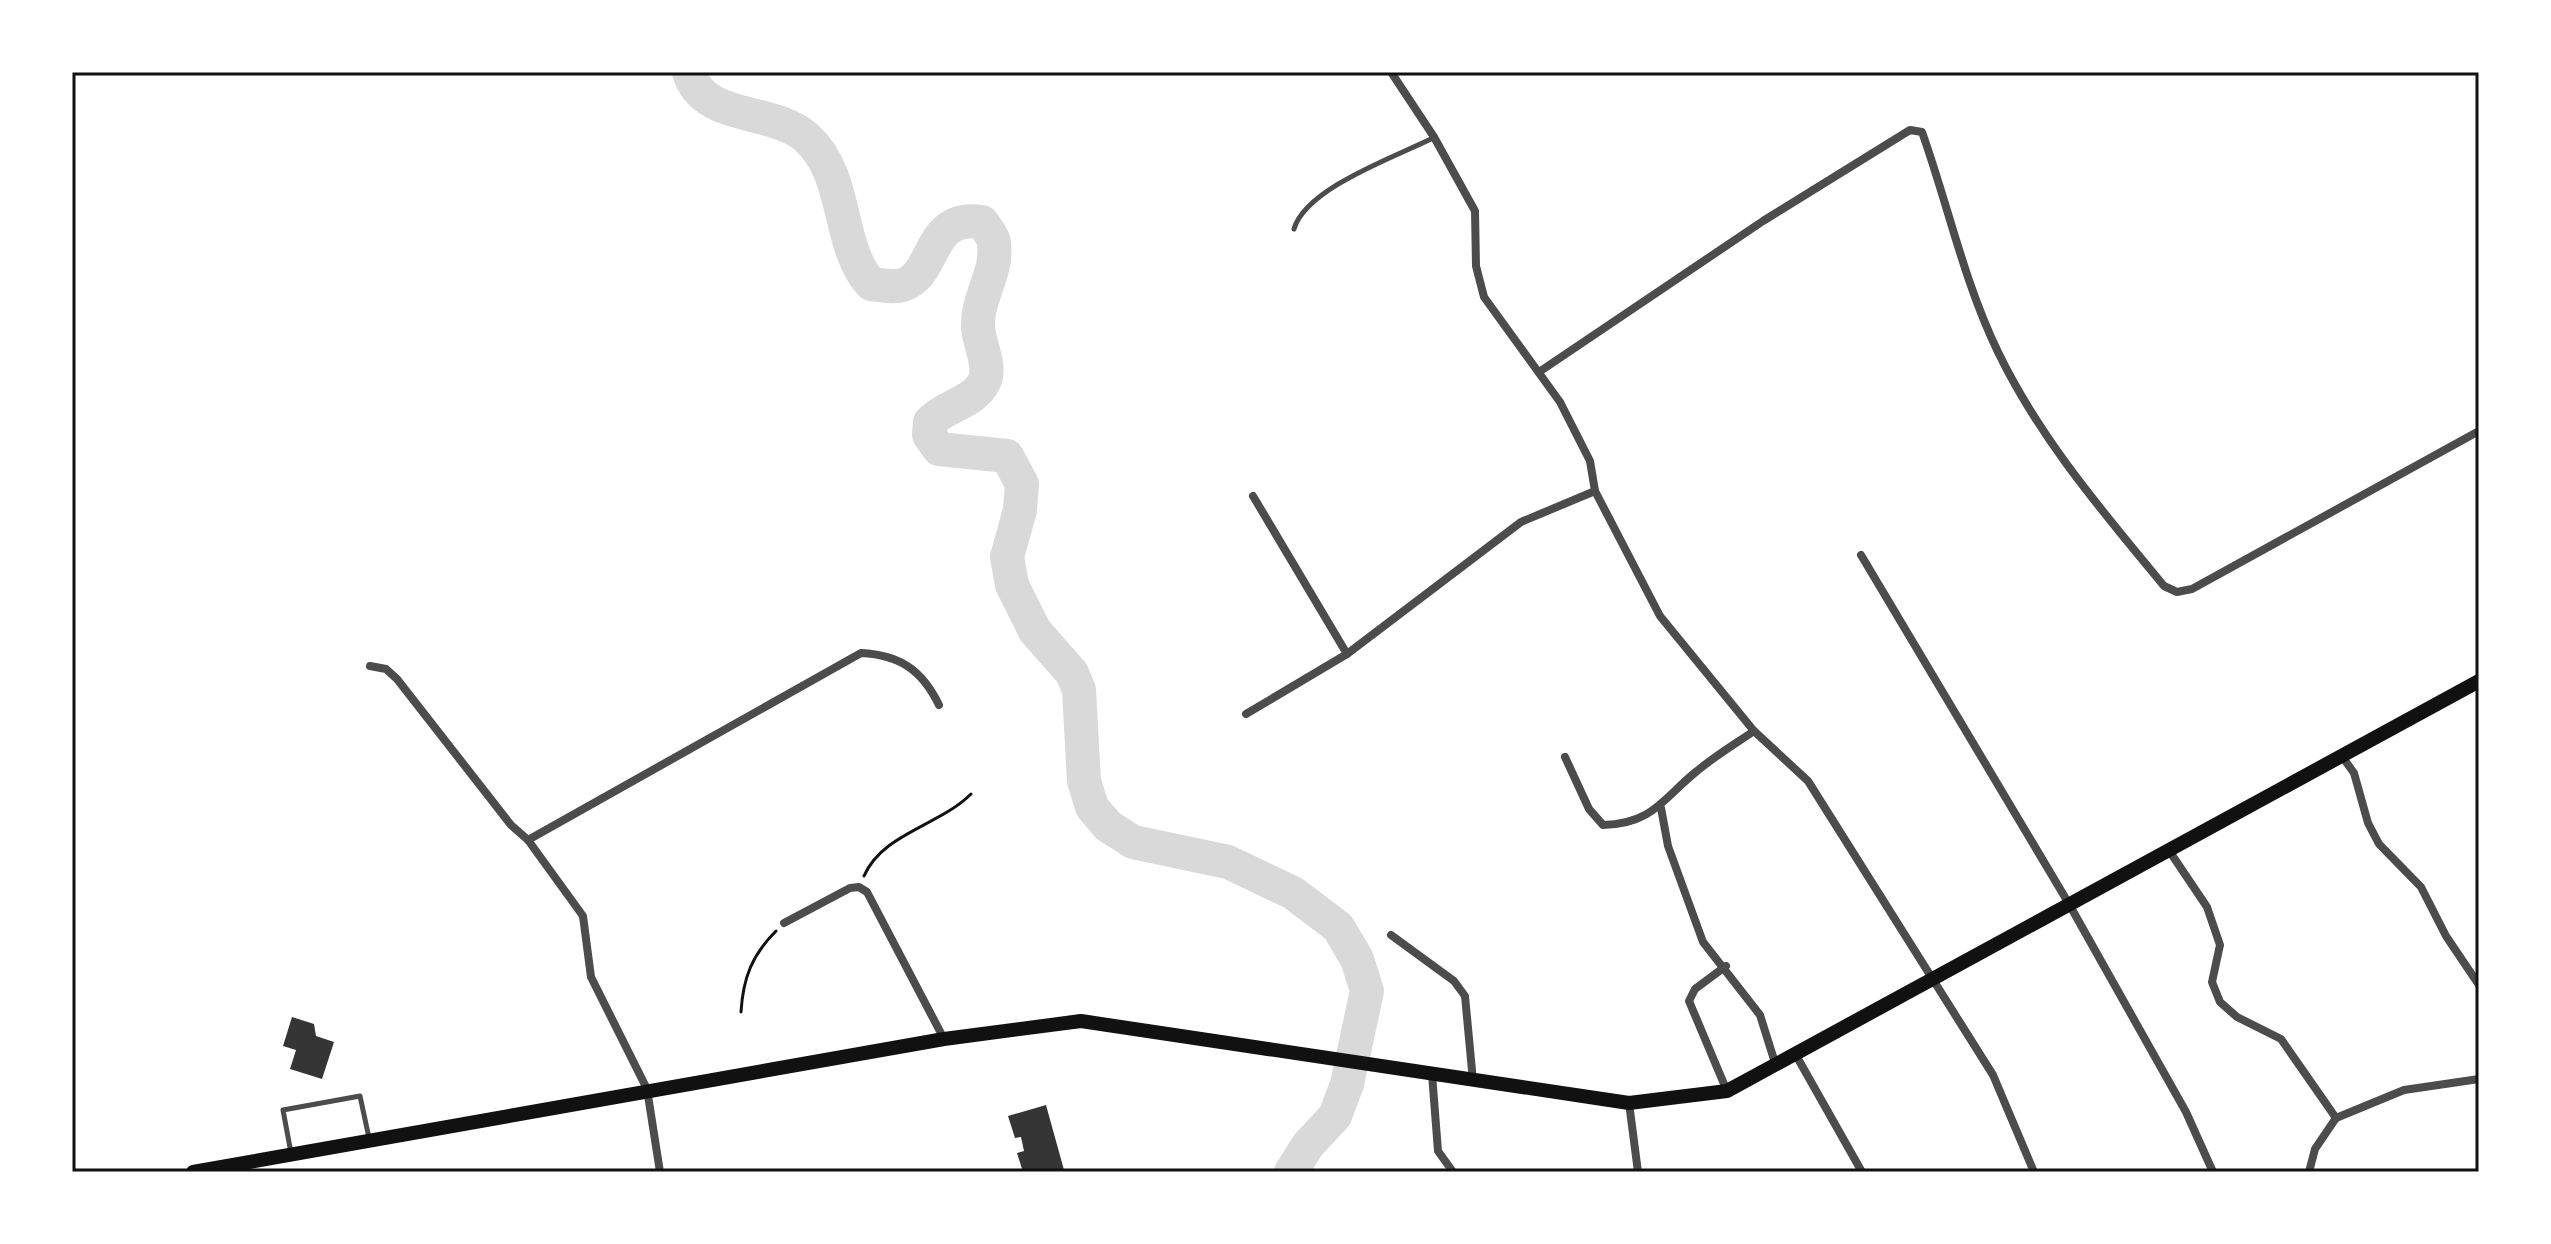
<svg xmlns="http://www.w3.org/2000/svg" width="2551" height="1244" font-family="Arial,sans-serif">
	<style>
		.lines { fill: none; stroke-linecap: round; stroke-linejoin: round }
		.river { stroke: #d9d9d9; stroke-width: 34 }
		.building { fill: #353535 }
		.path { stroke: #111; stroke-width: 3 }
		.service { stroke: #4c4c4c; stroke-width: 5 }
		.minor { stroke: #4c4c4c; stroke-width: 8 }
		.secondary { stroke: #111; stroke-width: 14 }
		.neatline { fill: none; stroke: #111; stroke-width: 3 }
	</style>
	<rect width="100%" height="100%" fill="#fff"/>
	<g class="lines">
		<!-- river -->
		<path class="river" d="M689,72c14,50 84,35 118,66 42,38 29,107 64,146 10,1 22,4 32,1 34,-11 23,-71 79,-63 4,6 11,13 12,21 4,31 -17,53 -16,84 1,18 14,39 6,55 -10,21 -38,23 -54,40l-1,13 10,14 68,7 15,28 -2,26 -13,47 5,28 23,46 37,42 7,17 5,91 8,26 16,19 25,16 95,20 65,31 45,34 19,32 10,32 -20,93 -12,32 -27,29 -17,27"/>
	</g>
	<!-- building -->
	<g class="building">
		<path d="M292,1017l22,7 2,12 18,6 -12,37 -32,-10 6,-19 -13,-4z"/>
		<path d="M1046,1105l18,65 -41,2 -6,-19 7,-2 -3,-14 -6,1 -7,-22z"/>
	</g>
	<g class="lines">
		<!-- path -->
		<g class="path">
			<path d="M864,876c19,-43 75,-50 107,-82"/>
			<path d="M741,1012c2,-34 11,-57 35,-81"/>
		</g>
		<!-- service -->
		<g class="service">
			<path d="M1294,229c12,-41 101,-72 139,-91"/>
			<path d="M291,1153l-8,-43 77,-14 9,42"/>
		</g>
		<!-- minor -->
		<g class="minor">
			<path d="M1391,72l43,65 41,74 1,55 8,31 76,105 30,59 5,30 65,125 94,115 54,50 185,294 41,97"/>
			<path d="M1539,372l224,-151 147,-91 12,2c26,73 42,150 76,220 42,87 105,160 166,234l13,6 15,-3 287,-158"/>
			<path d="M1253,496l94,158"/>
			<path d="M1861,555l208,349 117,208 27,60"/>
			<path d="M370,666l16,3 11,10 114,146 17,15 55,76 8,61 56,112 13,83"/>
			<path d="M1246,714l101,-60 174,-132 74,-31"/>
			<path d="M2341,755l13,18 14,50 11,21 42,43 25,49 33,49"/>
			<path d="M1565,757l24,52 14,16c50,-1 60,-27 94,-54 18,-15 38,-27 57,-40"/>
			<path d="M1661,808l7,38 35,96 57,73 16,51"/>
			<path d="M528,840l333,-187c39,2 61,17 78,52"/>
			<path d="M2170,852l37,55 13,38 -8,37 8,20 17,15 44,22 55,79 68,-28 75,-11"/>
			<path d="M784,923l66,-35 9,-1 8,5 77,147"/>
			<path d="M1391,935l63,46 11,15 8,85"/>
			<path d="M1726,966l-31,23 -6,12 38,90"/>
			<path d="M1797,1057l65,115"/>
			<path d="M1432,1074l6,77 15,21"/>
			<path d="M1629,1103l9,69"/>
			<path d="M2309,1172l6,-23 21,-31"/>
		</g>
		<!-- secondary -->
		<path class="secondary" d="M193,1172l751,-133 137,-18 548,82 98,-12 752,-410"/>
	</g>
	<!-- border -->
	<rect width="2551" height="1244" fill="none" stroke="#ffffff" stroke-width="148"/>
	<rect x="74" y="74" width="2403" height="1096" class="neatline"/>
</svg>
